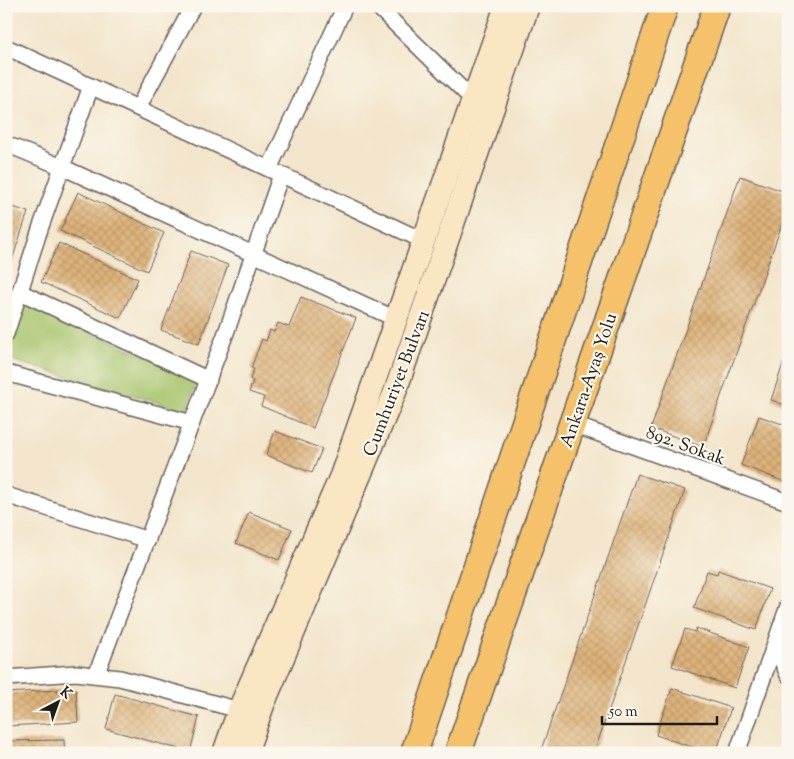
<svg xmlns="http://www.w3.org/2000/svg" width="794" height="759" font-family="'Sorts Mill Goudy',serif">
	<style>
		.park { fill: #a5c36b; stroke: #607044 }
		.building { fill: url(#building-cross-hatch) }
		.lines { fill: none; stroke-linecap: round; stroke-linejoin: round }
		.minor-casing { stroke: #676259; stroke-width: 18 }
		.secondary-casing { stroke: #676259; stroke-width: 25 }
		.trunk-casing { stroke: #676259; stroke-width: 29 }
		.minor { stroke: #fff; stroke-width: 15 }
		.secondary { stroke: #fbe6c4; stroke-width: 22 }
		.trunk { stroke: #f5c16b; stroke-width: 26 }
		.labels { text-anchor: middle; stroke-width: 4.5; stroke-linejoin: round; paint-order: stroke }
		.street-label { font-size: 18px; fill: #1c1c1c; stroke: #fbf7ec }
	</style>
	<defs>
		<pattern id="building-cross-hatch" width="8" height="8" patternUnits="userSpaceOnUse" patternTransform="scale(1.25)"><rect width="8" height="8" fill="#ddb27a"/><path d="M0 0l8 8M0 8l8-8" fill="none" stroke="#bd9869"/></pattern>
	</defs>
	<rect width="100%" height="100%" fill="#fbf7ec"/>
	<filter id="ink" filterUnits="userSpaceOnUse"><feTurbulence type="fractalNoise" baseFrequency=".02" numOctaves="2"/><feDisplacementMap in="SourceGraphic" scale="10" xChannelSelector="R" yChannelSelector="G"/><feConvolveMatrix kernelMatrix="1 2 1 2 8 2 1 2 1" color-interpolation-filters="sRGB"/></filter>
	<filter id="wash" filterUnits="userSpaceOnUse"><feTurbulence type="fractalNoise" baseFrequency=".0096" numOctaves="4" result="noise"/><feDisplacementMap in="SourceGraphic" scale="20" xChannelSelector="R" yChannelSelector="G"/><feGaussianBlur stdDeviation="1.12" result="paint"/><feColorMatrix in="noise" values="0 0 0 0 0 0 0 0 0 0 0 0 0 0 0 0 0 1.4 0 .05"/><feComposite in="paint" operator="in"/></filter>
	<g filter="url(#wash)">
		<rect width="100%" height="100%" fill="#f3e5cb"/>
		<!-- park -->
		<path class="park" d="M24,302l173,77 -10,32 -180,-52z"/>
		<g id="blocks">
			<!-- building -->
			<g class="building">
				<path d="M740,176l48,17v14l-85,240 -52,-19z"/>
				<path d="M78,192l86,41 -17,38 -87,-40z"/>
				<path d="M6,205l22,7 -21,63h-1z"/>
				<path d="M59,243l79,36 -18,39 -79,-36z"/>
				<path d="M191,251l37,14 -29,79 -38,-14z"/>
				<path d="M301,297l55,21 -43,110 -52,-22 3,-9 -15,-5 4,-11 -3,-2 4,-10 -3,-1 11,-29 4,2 4,-11 4,2 4,-9 11,4z"/>
				<path d="M787,352l1,1v53l-17,-6z"/>
				<path d="M759,416l29,10v57l-47,-18z"/>
				<path d="M275,431l47,18 -10,24 -46,-18z"/>
				<path d="M637,474l48,16 -91,263h-47l-6,-3z"/>
				<path d="M249,512l43,17 -13,31 -43,-17z"/>
				<path d="M718,570l52,19 -14,41 -62,-22 13,-37 10,3z"/>
				<path d="M696,628l53,19 -14,41 -63,-22 13,-37 10,3z"/>
				<path d="M672,688l59,20 -15,45h-6l-54,-18z"/>
				<path d="M76,689l2,33 -72,4v-33z"/>
				<path d="M115,694l84,23 -9,35 -84,-23z"/>
				<path d="M64,740l1,13h-59v-12z"/>
				<path d="M112,746l20,6v1h-22z"/>
			</g>
		</g>
	</g>
	<g filter="url(#ink)">
		<use href="#blocks" fill-opacity="0" stroke="#676259" stroke-width="1"/>
		<g class="lines">
			<!-- minor casing -->
			<g class="minor-casing">
				<g id="minor">
					<path d="M377,6l96,94"/>
					<path d="M6,47l418,194"/>
					<path d="M138,108l55,-102"/>
					<path d="M6,144l56,23 334,152"/>
					<path d="M269,169l76,-163"/>
					<path d="M20,292l189,88"/>
					<path d="M6,334l34,-105 51,-143"/>
					<path d="M6,373l186,50"/>
					<path d="M572,424l216,78"/>
					<path d="M6,495l142,45"/>
					<path d="M775,644l13,31"/>
					<path d="M96,675l131,-345 54,-155"/>
					<path d="M6,678l70,-5 44,5 119,32 8,4"/>
					<path d="M737,753l51,-147"/>
				</g>
			</g>
			<!-- secondary casing -->
			<g class="secondary-casing">
				<g id="secondary">
					<path d="M224,753l15,-43 102,-234 165,-470"/>
					<path d="M246,753l17,-48 132,-313 133,-386"/>
				</g>
			</g>
			<!-- trunk casing -->
			<g class="trunk-casing">
				<g id="trunk">
					<path d="M414,753l251,-747"/>
					<path d="M458,753l259,-747"/>
				</g>
			</g>
			<!-- minor -->
			<use href="#minor" class="minor"/>
			<!-- secondary -->
			<use href="#secondary" class="secondary"/>
			<!-- trunk -->
			<use href="#trunk" class="trunk"/>
		</g>
	</g>
	<g class="labels">
		<!-- street labels -->
		<g class="street-label">
			<text transform="translate(588 380) rotate(-71)" y="6">Ankara-Ayaş Yolu</text>
			<text transform="translate(396 383) rotate(-69)" y="6">Cumhuriyet Bulvarı</text>
			<text transform="translate(686 445) rotate(20)" y="6">892. Sokak</text>
		</g>
	</g>
	<!-- margin -->
	<rect width="794" height="759" fill="none" stroke="#fbf7ec" stroke-width="25"/>
	<!-- north arrow -->
	<g transform="translate(58 702) rotate(41)" stroke="#fbf7ec" stroke-width="4" paint-order="stroke">
	<path d="M0-4L9 19L0 12L-9 19Z" fill="#1c1c1c"/>
	<text y="-8" font-size="14" font-weight="bold" text-anchor="middle" fill="#1c1c1c">K</text>
	</g>
	<!-- scale -->
	<path d="M602 716v8h115v-8" fill="none" stroke="#1c1c1c" stroke-width="2.5"/>
	<text x="609" y="716" font-size="15" fill="#1c1c1c" stroke="#fbf7ec" stroke-width="4" paint-order="stroke">50 m</text>
</svg>
